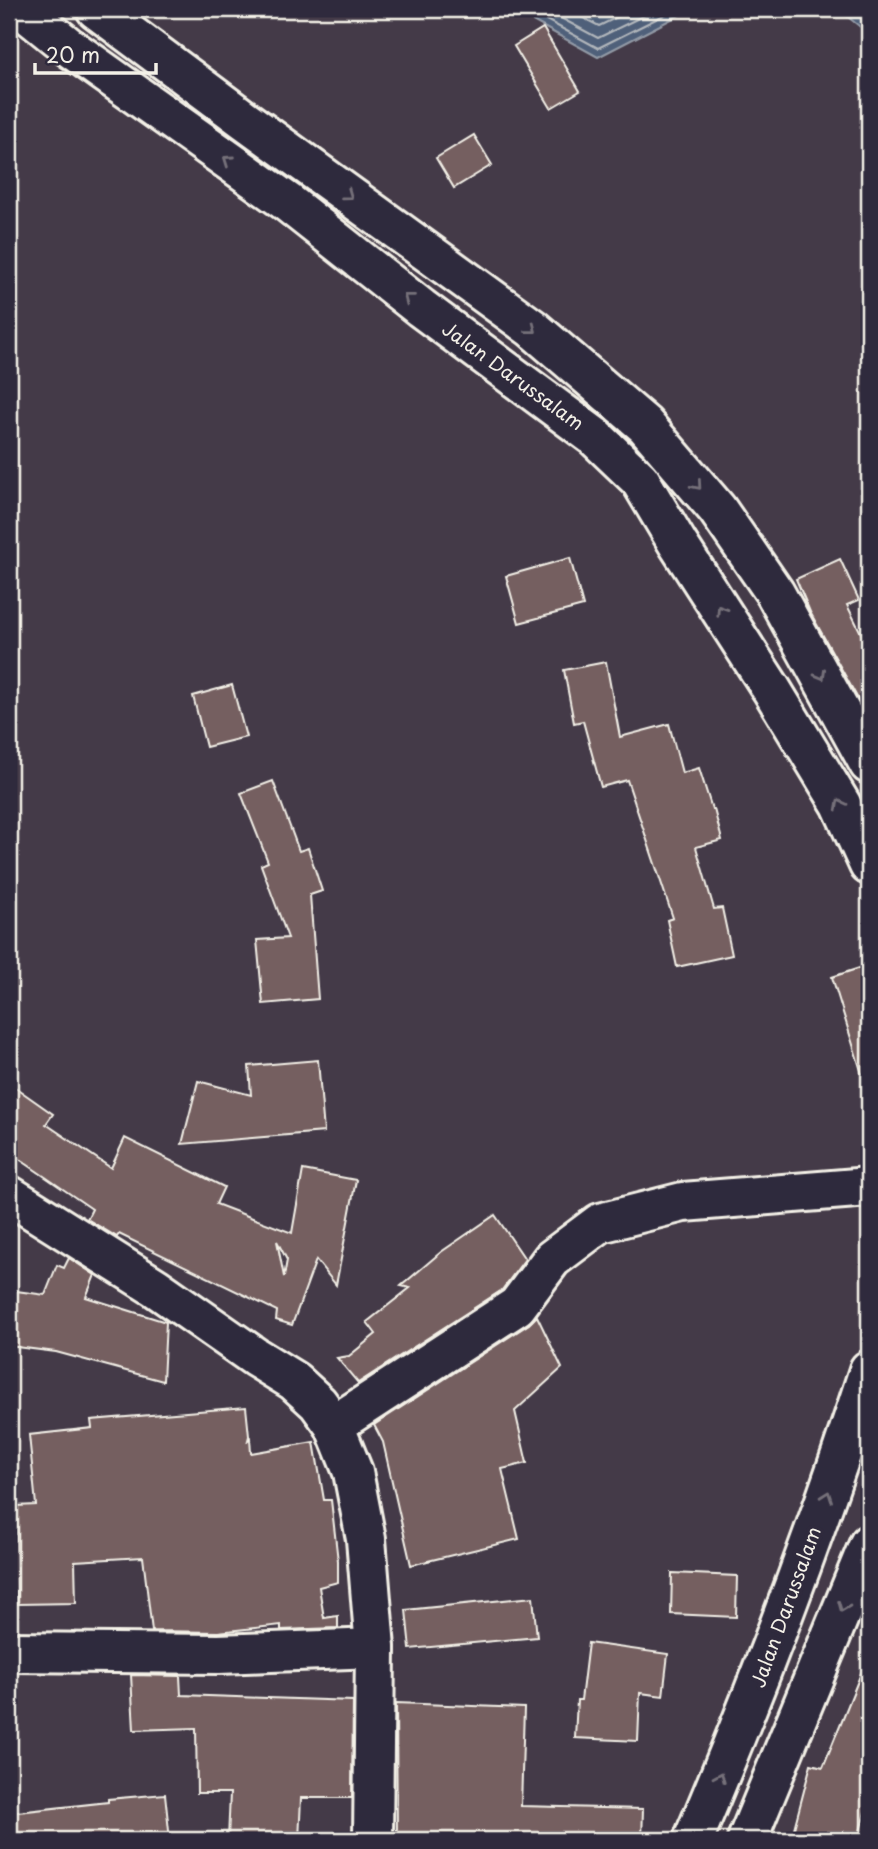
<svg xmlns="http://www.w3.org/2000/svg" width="878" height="1849" font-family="'Playpen Sans',sans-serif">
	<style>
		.water { fill: #50607a; stroke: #929aa6; stroke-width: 2 }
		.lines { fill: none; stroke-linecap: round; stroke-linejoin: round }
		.shore { stroke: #b2b7bc; stroke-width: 2 }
		.building { fill: #745e61; stroke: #f4f1e8; stroke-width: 2; fill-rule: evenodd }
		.street-casing { stroke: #f4f1e8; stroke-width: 44 }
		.secondary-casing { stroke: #f4f1e8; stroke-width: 44 }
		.street { stroke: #2f2a3d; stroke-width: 38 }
		.secondary { stroke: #2f2a3d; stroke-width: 38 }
		.oneway { stroke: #747079 }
		.labels { text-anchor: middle; stroke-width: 7; stroke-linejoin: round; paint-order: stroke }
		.street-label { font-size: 19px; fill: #f4f1e8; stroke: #2f2a3d }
	</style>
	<rect width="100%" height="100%" fill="#443a48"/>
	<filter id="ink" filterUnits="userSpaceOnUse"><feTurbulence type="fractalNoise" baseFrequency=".0143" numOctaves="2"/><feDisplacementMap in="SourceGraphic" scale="14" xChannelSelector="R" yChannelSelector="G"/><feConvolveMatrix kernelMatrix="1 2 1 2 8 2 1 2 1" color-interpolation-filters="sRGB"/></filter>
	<g filter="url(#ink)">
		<!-- water -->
		<g class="water">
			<path d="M511,9h180l-93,48z"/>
			<path d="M838,9h31v25z"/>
		</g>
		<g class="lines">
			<!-- shore -->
			<g class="shore">
				<path d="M526,9l72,39 78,-39"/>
				<path d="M544,9l54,29 59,-29"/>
				<path d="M566,9l33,17 35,-17"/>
			</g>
		</g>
		<!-- building -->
		<g class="building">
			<path d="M543,28l37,63 -29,17 -37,-62z"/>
			<path d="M474,135l18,30 -38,23 -18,-30z"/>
			<path d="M570,558l13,48 -64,17 -13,-47z"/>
			<path d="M840,559l19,41 -12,5 22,44v70l-59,-107 -14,-33z"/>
			<path d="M606,662l14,75 49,-13 13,49 17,-5 13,41h2l8,31 -26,7 18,62 8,-1 10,47 -55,12 -10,-47 6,-2 -46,-138 -26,7 -18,-66 -9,2 -10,-53z"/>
			<path d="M232,685l14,52 -40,10 -13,-51z"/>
			<path d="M273,781l26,70 9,-3 14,43 -12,4 8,104 -55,5 -6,-64 31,-2 -27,-73 7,-3 -27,-69z"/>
			<path d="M869,965v108l-7,1 -30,-97z"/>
			<path d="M318,1060l6,72 -142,12 16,-63 53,14 -2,-29z"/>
			<path d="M9,1083l44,31 -7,10 65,44 14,-30 99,49 -8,17 76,29 11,-63 53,10 -20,105 -20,-25 -24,65 -16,-5 1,-9 -158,-77 -2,3 -30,-18 5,-10 -83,-57zM277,1241l10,19 -3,17z"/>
			<path d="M495,1215l30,44 -23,31 -144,93 -21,-25 12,-2 27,-22 -9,-12 43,-34 -9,-2 40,-34z"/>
			<path d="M69,1258l26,17 -9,22 80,25 -3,59 -107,-29 -47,-6v-56l36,5 12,-30 7,3z"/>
			<path d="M537,1316l25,52 -47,43 12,52 -25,6 17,70 -108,26 -28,-123 -9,-17 155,-101z"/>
			<path d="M246,1407l3,29 -1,4 2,-2 1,15 63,-11 10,58h7l7,61v21l-19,5 5,31 14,-2v12l-57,2v-5l-63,7 -66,-1 -9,-74 -68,4 1,42 -59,1 -1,-98 20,-1 -7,-70 63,-7 -1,-8z"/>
			<path d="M672,1573l65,3 -1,41 -65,-3z"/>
			<path d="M533,1597l4,40 -127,12 -4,-39z"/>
			<path d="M588,1643l80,11 -5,42 -23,-3 -2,48 -63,-3 2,-38h4z"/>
			<path d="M868,1656l1,139 -11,45h-67l20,-76 12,3z"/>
			<path d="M131,1675l49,1 1,19 172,6 -1,97h-51l-2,42h-71l2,-47h-33l-1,-65 -62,2z"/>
			<path d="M396,1703l128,5 -3,98 122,3 -1,31h-245z"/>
			<path d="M165,1794l5,46h-161v-27l99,-11v-3z"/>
		</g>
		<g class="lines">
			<!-- street casing -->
			<g class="street-casing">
				<g id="street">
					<path d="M9,1195l146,92 100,70 39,24 24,22 16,22 19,47 13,67 9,109 -2,192"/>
					<path d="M334,1425l183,-119 35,-47 48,-36 83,-21 186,-15"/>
					<path d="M9,1652l210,2 156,-6"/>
				</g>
			</g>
			<!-- secondary casing -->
			<g class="secondary-casing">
				<g id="secondary">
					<path d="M22,9l47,38 218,155 134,106 174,129 45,43 38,64 94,146 69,114 28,61"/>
					<path d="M96,9l149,111 287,208 113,97 72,84 58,84 94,171"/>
					<path d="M693,1840c65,-154 125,-311 176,-470"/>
					<path d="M747,1840l122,-296"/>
				</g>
			</g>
			<!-- street -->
			<use href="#street" class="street"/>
			<!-- secondary -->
			<use href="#secondary" class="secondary"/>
		</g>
		<!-- one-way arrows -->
		<defs><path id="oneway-chevron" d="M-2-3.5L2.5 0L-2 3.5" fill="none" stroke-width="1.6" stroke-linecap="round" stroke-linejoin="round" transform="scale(1.75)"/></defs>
		<g class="oneway">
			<use href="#oneway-chevron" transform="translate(228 160) rotate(-145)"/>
			<use href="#oneway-chevron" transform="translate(348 195) rotate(36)"/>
			<use href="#oneway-chevron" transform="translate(408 298) rotate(-142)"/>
			<use href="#oneway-chevron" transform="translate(532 329) rotate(38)"/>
			<use href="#oneway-chevron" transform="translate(697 485) rotate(49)"/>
			<use href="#oneway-chevron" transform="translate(721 610) rotate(-123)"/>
			<use href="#oneway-chevron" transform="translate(821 675) rotate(61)"/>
			<use href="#oneway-chevron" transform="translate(840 804) rotate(-118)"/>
			<use href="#oneway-chevron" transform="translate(827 1496) rotate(-70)"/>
			<use href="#oneway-chevron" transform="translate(843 1607) rotate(112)"/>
			<use href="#oneway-chevron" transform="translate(720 1777) rotate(-67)"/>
		</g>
	</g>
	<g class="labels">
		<!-- street labels -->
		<g class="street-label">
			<text transform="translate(513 376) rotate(36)" y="7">Jalan Darussalam</text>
			<text transform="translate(786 1607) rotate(-70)" y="7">Jalan Darussalam</text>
		</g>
	</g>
	<!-- margin -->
	<rect width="878" height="1849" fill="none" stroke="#2f2a3d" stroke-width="35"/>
	<rect x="18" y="18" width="843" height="1814" fill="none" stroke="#f4f1e8" stroke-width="2.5" filter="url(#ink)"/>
	<!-- scale -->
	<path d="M35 63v10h121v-10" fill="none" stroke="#f4f1e8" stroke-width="3.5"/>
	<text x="46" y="63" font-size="21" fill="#f4f1e8" stroke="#2f2a3d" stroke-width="5" paint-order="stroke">20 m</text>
</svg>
